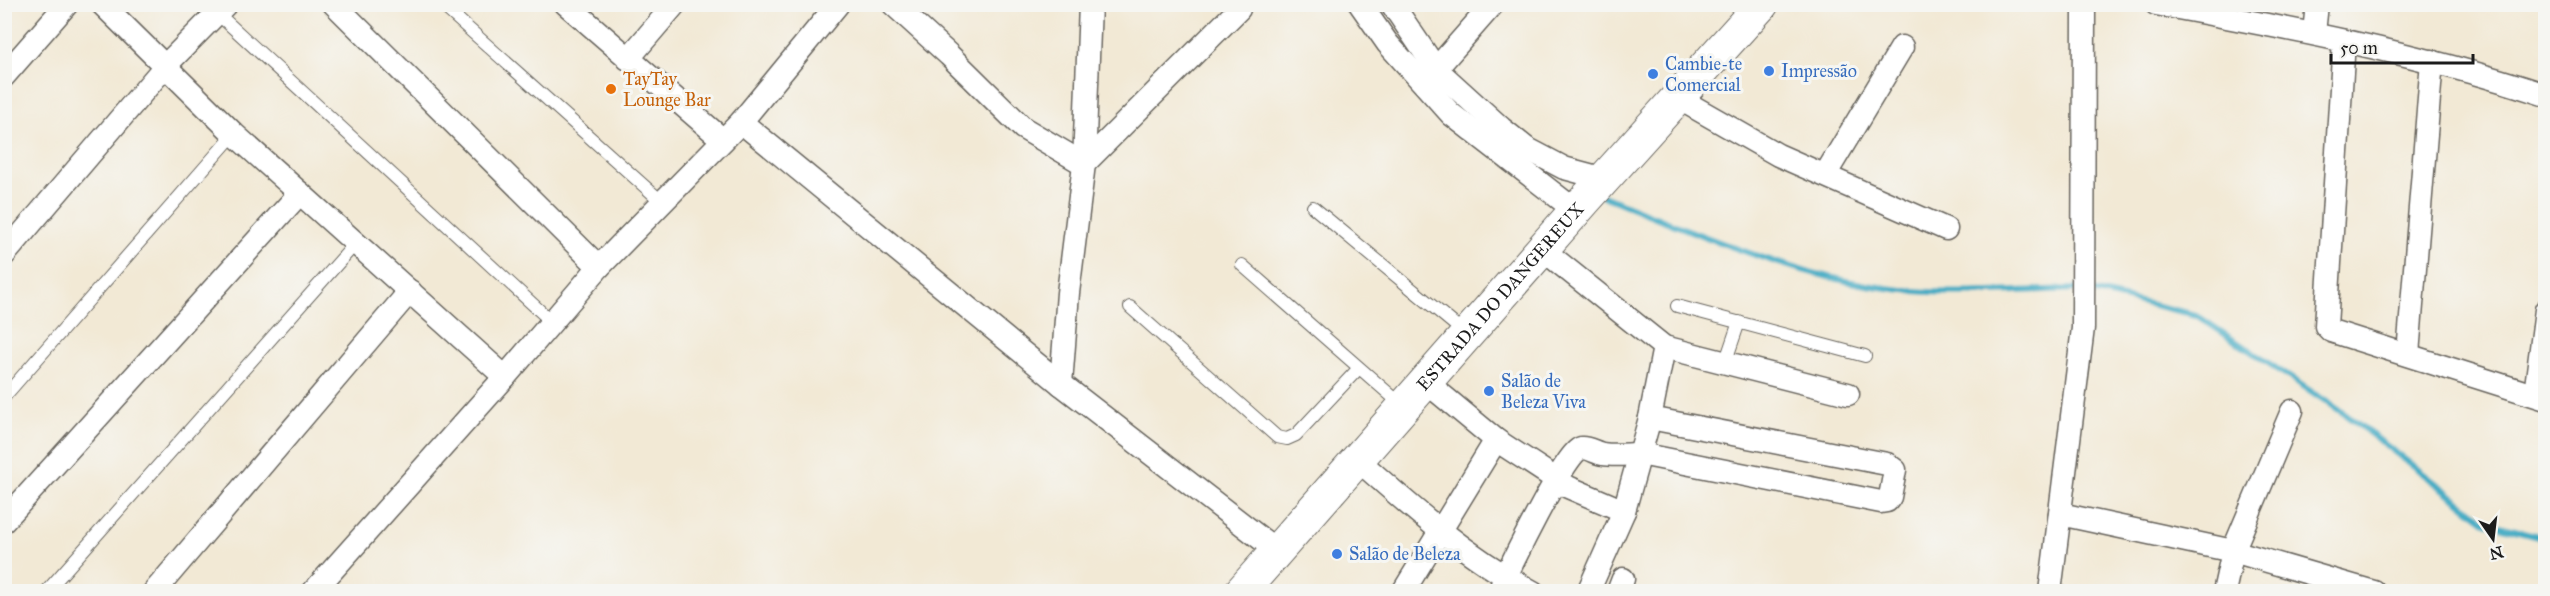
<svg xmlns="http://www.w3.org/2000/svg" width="2550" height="596" font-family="'IM FELL Great Primer',serif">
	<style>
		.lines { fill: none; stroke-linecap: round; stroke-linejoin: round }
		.stream { stroke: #45acc4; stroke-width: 6 }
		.lane-casing { stroke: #67645d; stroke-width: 14 }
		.street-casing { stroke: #67645d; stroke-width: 25 }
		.secondary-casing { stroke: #67645d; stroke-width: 35 }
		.lane { stroke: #fff; stroke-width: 12 }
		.street { stroke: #fff; stroke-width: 22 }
		.secondary { stroke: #fff; stroke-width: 33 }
		.shop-dot { fill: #3f7fe0; stroke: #f6f6f2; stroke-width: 2 }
		.food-dot { fill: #e8710a; stroke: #f6f6f2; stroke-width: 2 }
		.labels { text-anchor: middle; stroke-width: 6; stroke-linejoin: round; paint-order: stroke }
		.shop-label { font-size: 18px; fill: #366cbe; stroke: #f6f6f2; text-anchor: start }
		.food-label { font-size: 18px; fill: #c56008; stroke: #f6f6f2; text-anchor: start }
		.street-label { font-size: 18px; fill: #1c1c1c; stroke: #f6f6f2 }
	</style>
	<rect width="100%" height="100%" fill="#f6f6f2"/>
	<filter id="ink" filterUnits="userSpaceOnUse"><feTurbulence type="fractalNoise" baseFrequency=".0167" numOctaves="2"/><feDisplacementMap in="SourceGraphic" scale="12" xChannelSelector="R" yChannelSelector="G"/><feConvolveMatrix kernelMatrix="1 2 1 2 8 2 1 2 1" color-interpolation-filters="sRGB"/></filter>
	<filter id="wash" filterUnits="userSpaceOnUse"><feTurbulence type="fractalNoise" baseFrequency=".008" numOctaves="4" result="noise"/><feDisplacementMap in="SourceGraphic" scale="24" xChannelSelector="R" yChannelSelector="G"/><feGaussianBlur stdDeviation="1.35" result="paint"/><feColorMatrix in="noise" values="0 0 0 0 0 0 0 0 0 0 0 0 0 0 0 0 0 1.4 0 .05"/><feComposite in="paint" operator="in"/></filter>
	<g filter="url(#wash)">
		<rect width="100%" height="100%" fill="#f2e9d5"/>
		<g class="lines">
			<!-- stream -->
			<g class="stream">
				<path d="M1603,196c101,40 201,86 311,95 52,4 112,-1 164,-2"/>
				<path d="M2088,290l108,25 146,97 146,111 58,15"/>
			</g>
		</g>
	</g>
	<g filter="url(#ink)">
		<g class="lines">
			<!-- lane casing -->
			<g class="lane-casing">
				<g id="lane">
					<path d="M441,4l221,198"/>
					<path d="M217,13l335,309"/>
					<path d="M1313,207l153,127"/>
					<path d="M1242,265l161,141"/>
					<path d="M1677,306l188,50"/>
					<path d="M1130,307l147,130 10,2 9,-4 63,-67"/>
					<path d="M1725,363l14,-41"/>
					<path d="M4,397l230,-263"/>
					<path d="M46,592l309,-348"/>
				</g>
			</g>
			<!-- street casing -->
			<g class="street-casing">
				<g id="street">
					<path d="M102,4l132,130 271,243"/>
					<path d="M334,4l265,263"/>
					<path d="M566,4l157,136"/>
					<path d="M893,4l56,51 74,73 61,36 155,-155 1,-5"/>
					<path d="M1360,4l28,40 63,70 125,97"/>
					<path d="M1392,4l44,65 65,59 25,20 38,20 41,11"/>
					<path d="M2156,4c132,24 263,49 390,91"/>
					<path d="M2314,33l3,-29"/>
					<path d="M2344,41l-18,285 5,5 215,68"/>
					<path d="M628,59l47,-55"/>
					<path d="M1436,69l57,-65"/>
					<path d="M4,76l63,-72"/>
					<path d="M1678,98l100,57 168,74"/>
					<path d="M741,122l320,262 216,167"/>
					<path d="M1825,175l77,-128"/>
					<path d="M1542,249l122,98 184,47"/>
					<path d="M4,255l162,-190 60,-61"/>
					<path d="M2408,354l24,-293"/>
					<path d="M1426,382l70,58 72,47 56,24"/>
					<path d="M1061,384l7,-91 16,-129 6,-160"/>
					<path d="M2535,394l11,-84"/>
					<path d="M1357,459c56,50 110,98 176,133"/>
					<path d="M2060,514l173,37 141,41"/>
					<path d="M4,521l296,-328"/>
					<path d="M154,592l256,-301"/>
					<path d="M313,592l192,-215 94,-110 142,-145 97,-118"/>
					<path d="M1403,592l93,-152"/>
					<path d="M1499,592c8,-20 67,-141 82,-144 7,-1 15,5 22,6 12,2 25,0 37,0l241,48 6,-1 3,-4 5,-27 -8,-6 -237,-46"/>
					<path d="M1588,592l36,-81 26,-93 14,-71"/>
					<path d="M1618,592l5,-13"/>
					<path d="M2050,592l33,-264 1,-324"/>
					<path d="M2224,592l9,-41 59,-140"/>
				</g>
			</g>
			<!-- secondary casing -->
			<g class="secondary-casing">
				<g id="secondary">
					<path id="s1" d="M1241,592l345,-393 176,-195"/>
				</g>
			</g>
			<!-- lane -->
			<use href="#lane" class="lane"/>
			<!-- street -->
			<use href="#street" class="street"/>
			<!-- secondary -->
			<use href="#secondary" class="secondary"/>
		</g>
	</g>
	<!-- markers -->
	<g class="shop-dot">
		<circle cx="1769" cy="71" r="6"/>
		<circle cx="1653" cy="74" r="6"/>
		<circle cx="1489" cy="391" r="6"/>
		<circle cx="1337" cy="554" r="6"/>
	</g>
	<circle class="food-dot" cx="611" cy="89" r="6"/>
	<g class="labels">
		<!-- shop labels -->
		<g class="shop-label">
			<text x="1665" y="70">Cambie-te<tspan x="1665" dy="21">Comercial</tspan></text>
			<text x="1781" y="77">Impressão</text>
			<text x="1501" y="387">Salão de<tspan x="1501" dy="21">Beleza Viva</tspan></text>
			<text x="1349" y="560">Salão de Beleza</text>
		</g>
		<!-- food labels -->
		<g class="food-label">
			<text x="623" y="85">TayTay<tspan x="623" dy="21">Lounge Bar</tspan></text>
		</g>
		<!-- street labels -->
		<g class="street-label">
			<text dy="6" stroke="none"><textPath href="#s1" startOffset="393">ESTRADA DO DANGEREUX</textPath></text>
		</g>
	</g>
	<!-- margin -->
	<rect width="2550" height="596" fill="none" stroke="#f6f6f2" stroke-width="24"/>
	<!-- north arrow -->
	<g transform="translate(2493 539) rotate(166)" stroke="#f6f6f2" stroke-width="4.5" paint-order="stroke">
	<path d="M0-4.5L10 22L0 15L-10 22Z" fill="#1c1c1c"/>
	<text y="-9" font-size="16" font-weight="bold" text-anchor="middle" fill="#1c1c1c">N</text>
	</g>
	<!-- scale -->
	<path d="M2331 54v9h142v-9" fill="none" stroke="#1c1c1c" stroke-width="3"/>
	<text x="2340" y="54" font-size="18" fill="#1c1c1c" stroke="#f6f6f2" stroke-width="4.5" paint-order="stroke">50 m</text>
</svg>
